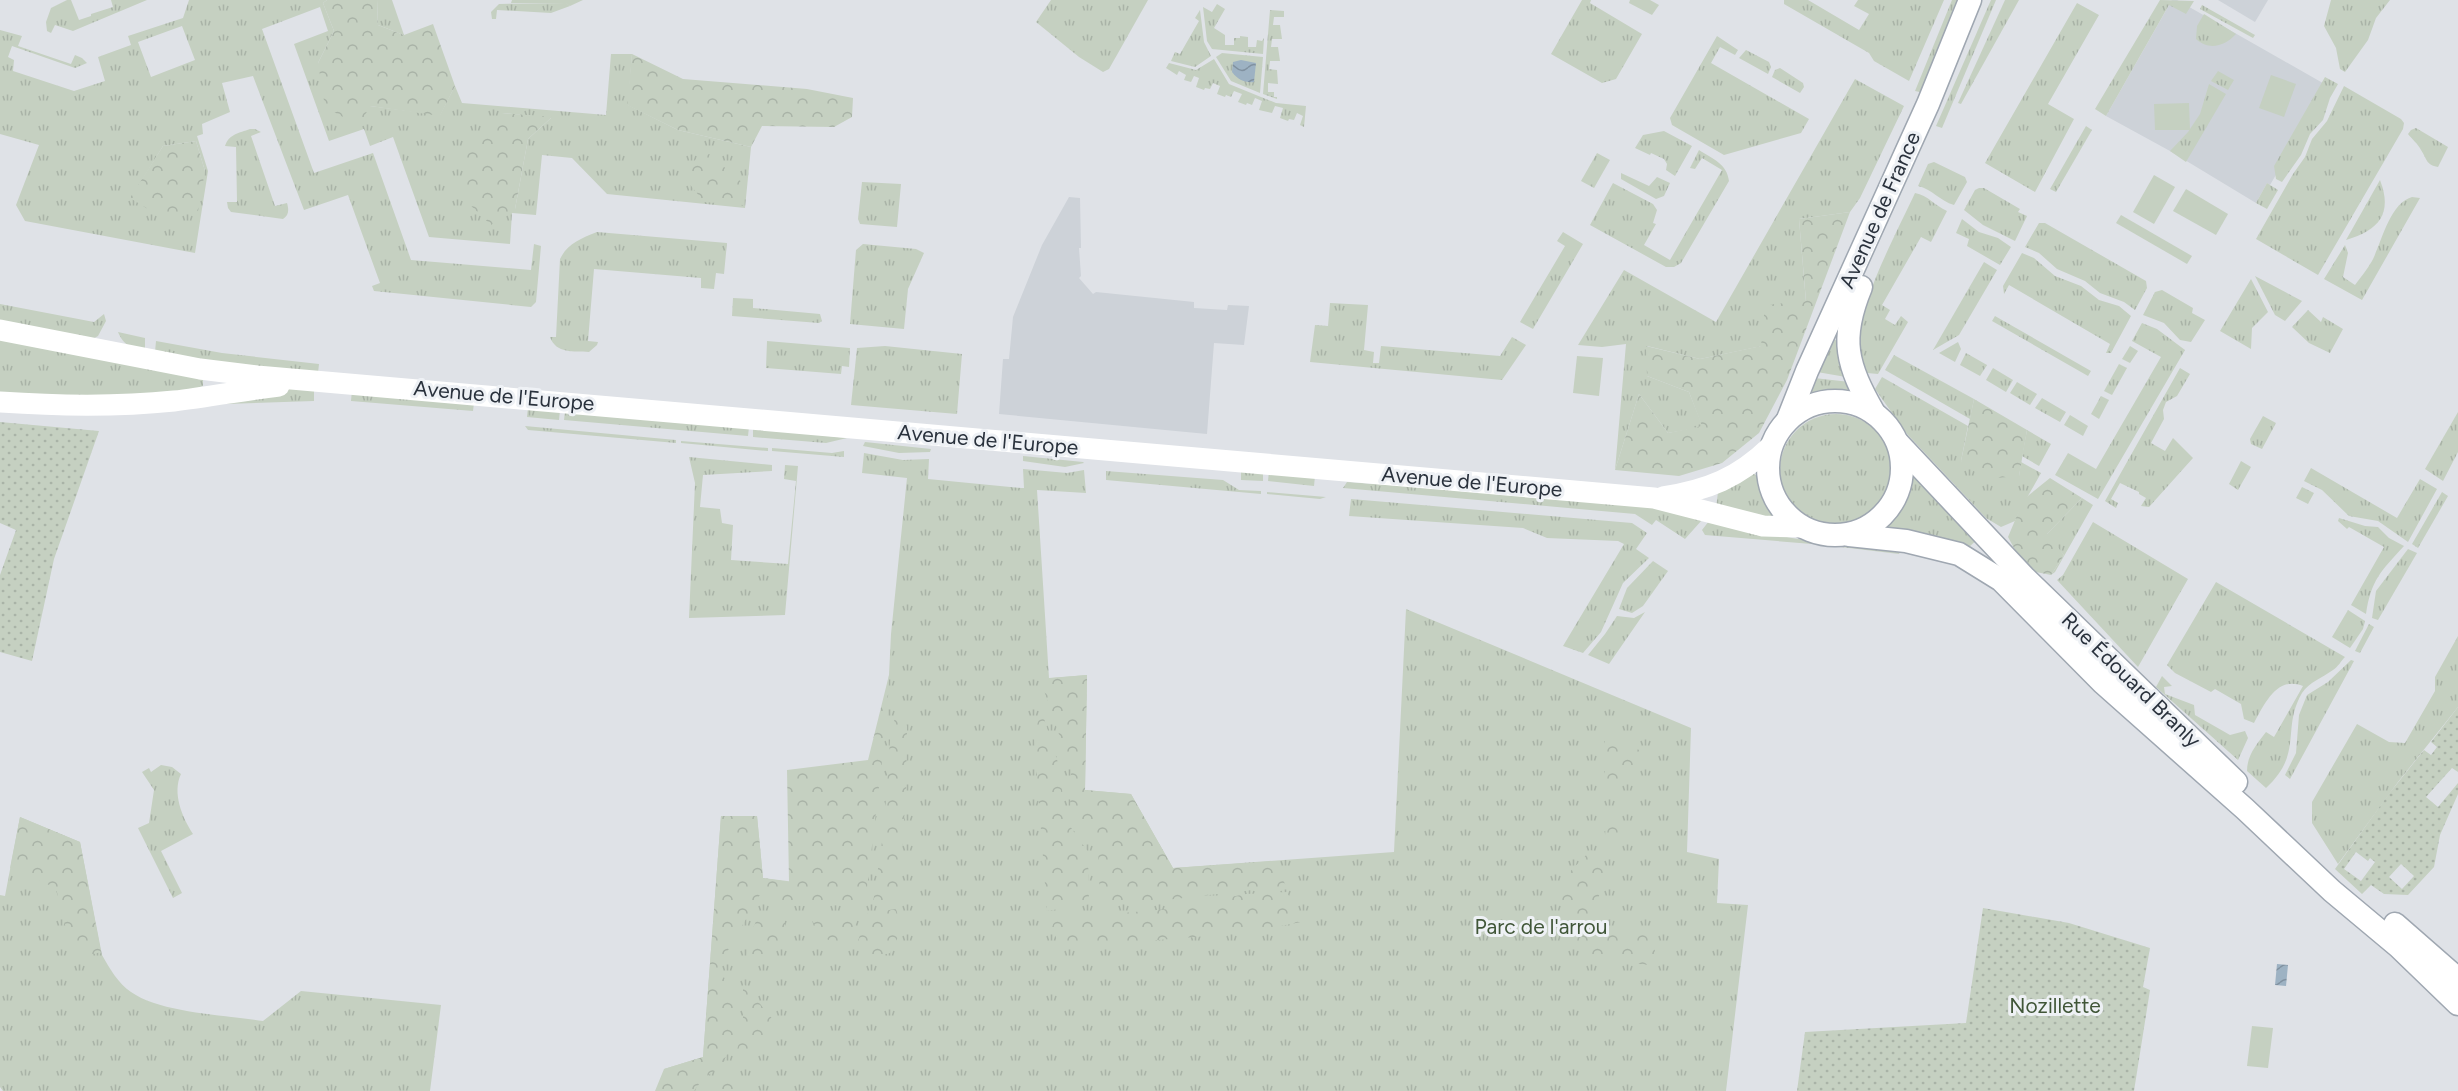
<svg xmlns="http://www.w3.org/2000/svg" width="2458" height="1091" font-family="Figtree,sans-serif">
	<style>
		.built { fill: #cdd2d8 }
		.grass { fill: url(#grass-tufts); fill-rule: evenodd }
		.forest { fill: url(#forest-crowns) }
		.garden { fill: url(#garden-dots); fill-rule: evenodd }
		.pitch { fill: #c5d0c1 }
		.water { fill: url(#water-waves) }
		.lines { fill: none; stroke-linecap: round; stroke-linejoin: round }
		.primary-casing { stroke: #9fa7b1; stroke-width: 25 }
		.secondary { stroke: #fff; stroke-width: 21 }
		.primary { stroke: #fff; stroke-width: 22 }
		.labels { text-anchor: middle; stroke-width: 6; stroke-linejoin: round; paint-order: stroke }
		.street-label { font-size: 21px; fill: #29313c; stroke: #eef1f5 }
		.park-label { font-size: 21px; fill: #405638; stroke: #eef1f5 }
	</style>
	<defs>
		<pattern id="grass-tufts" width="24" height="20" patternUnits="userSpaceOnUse" patternTransform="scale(1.5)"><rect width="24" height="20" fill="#c5d0c1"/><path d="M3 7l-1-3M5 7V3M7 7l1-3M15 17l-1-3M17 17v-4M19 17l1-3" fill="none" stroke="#a9b3a7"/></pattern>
		<pattern id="forest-crowns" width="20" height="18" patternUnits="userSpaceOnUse" patternTransform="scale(1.5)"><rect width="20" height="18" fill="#c5d0c1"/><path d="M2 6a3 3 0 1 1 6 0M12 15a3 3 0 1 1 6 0" fill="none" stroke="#a9b3a7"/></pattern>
		<pattern id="garden-dots" width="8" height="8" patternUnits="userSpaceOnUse" patternTransform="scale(1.5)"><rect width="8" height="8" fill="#c5d0c1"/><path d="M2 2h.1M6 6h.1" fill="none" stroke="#a9b3a7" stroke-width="1.8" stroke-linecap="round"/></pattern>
		<pattern id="water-waves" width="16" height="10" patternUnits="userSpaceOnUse" patternTransform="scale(1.5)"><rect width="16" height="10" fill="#9db2c3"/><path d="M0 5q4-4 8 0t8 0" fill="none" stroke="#8091a0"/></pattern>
	</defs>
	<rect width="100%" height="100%" fill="#dfe2e7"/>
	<!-- built -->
	<g class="built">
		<path d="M2172,0h5l151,86 -58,99 -3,-2 -11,20 -86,-52 -64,-35z"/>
		<path d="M2218,0h50l-13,22z"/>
		<path d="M1069,197l11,1 1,50h-2l2,28 -2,2 14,16 3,-2 98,10v6l33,2 1,-5 21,1 -5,39 -30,-2 -7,91 -208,-20 4,-55h6l4,-42 29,-72z"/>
	</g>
	<!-- grass -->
	<g class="grass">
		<path d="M67,0h4l8,20 12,-4v-2l22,-7 -2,-7h36l-74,31 -18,-6 -4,8 -4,-2 -1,-9 5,-14z"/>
		<path d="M189,0h138l-4,3 11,28 -16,32 52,43 70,9 15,-29 7,17 144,12 5,-61h21l-4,51 50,25 73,17 -6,61 -138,-14 -35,-36 -30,-3 -6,60 -24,-2 -2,31 -81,-7 -36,-100 -23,9 -6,-17 -35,12 -35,-97 34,-13 -8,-24 -58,22 52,144 59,-20 38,107 120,10 3,-26 7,2 -5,56 -5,5 -157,-16 -2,-5 8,-3 -32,-88 -44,15 -51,-134 -31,7 8,29 -28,12 1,10 -6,2 11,35 -13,82 -170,-32 -9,-16 23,-60 -39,-11v-104l22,6 -4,10 53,18 4,-9 7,3 5,5 -12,5 -63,-22 -4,11 6,3 -1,11 61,20 31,-10 -7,-24 33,-12 -3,-9 55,-18zM182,26l13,34 -44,17 -13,-35zM502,113l49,5 -23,21 -13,70zM196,141l9,30 -74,27 32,-52z"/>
		<path d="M377,0h15l12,35 -26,-10z"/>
		<path d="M1051,0h97l-39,69 -6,3 -24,-15 -43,-35z"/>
		<path d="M1582,0h9l-1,3 52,31 -26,45 -14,4 -51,-29z"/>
		<path d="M1630,0h20l9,5 -7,10 -23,-12z"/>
		<path d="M1784,0h24l51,30 10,-16 -15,-8 4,-6h86l-35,81 -35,-20 -5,-8 -85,-49z"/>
		<path d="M1952,0h14l-42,93 -9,-2z"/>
		<path d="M1991,0h5l-54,128 -6,-2z"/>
		<path d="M2005,0h14l-58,104 -3,-1z"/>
		<path d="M2160,0l34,1 -8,13 -17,-9 -63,111 -11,-7z"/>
		<path d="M2331,0h59l-14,18 -8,22 -23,32 -5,-3 -4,-21 -12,-22z"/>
		<path d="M566,3l4,3 -19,7 -54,-3 -1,9h-4l-1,-7 8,-8z"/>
		<path d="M2077,3l22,12 -51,89 26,15 -39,73 -50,-29z"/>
		<path d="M1217,4l8,5 -11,19 11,7v10h9v-7h6v-2l8,1v10h8l1,-7 5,1 2,-3 -1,16 -51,-5 -5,-8 -4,-34 9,5z"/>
		<path d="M2202,5l53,30 -2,3 -53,-29z"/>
		<path d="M1200,10l4,32 7,14 -16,11 -24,-6 4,-9 5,2 19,-33 -4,-3z"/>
		<path d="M1270,10l14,1v6h-10l-1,8h7l2,14h-10l-1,8h7l2,14h-10l-1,8 8,1 1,14 -10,-1v9h6v5h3v2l-14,-5z"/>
		<path d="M2204,14l32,20c-11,12 -27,17 -40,5l1,-13z"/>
		<path d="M1717,36l21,14 -3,5 -15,-8 -9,16 98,56 -8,14 -77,22 -52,-30 -2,-7z"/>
		<path d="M1746,50l23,12 2,5 -3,7 -29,-16z"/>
		<path d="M1222,53l41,4 -3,36 -29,-12 -15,-24z"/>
		<path d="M1214,59l15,25 47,19 30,3 -2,21 -4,-2 3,-9 -6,-3 -3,7 -5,-1 -1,2 -8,-3 3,-10 -8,-2 -3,7 -13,-3 3,-9 -7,-3 -3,7 -5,-2 -1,2 -8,-3 4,-8 -8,-3 -3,6 -5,-2 -1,2 -8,-3 3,-8 -7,-3 -3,6 -5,-1 -1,2 -8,-3 3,-9 -5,-2 -3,6 -7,-2 2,-5 -7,-4 -2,4 -11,-7 3,-5 27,7z"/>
		<path d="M1780,68l23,15 1,4 -4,6 -28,-16 3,-7z"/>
		<path d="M2218,71l16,9 -6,10 -17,-9z"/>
		<path d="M2325,77l13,7 -8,14 -7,22 -13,14 -9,21 -19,27 -6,-3 -2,-13z"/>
		<path d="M1855,79l49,27 -44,92 -10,14 -51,7 7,83 -44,44 -62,13 -53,-13v30l42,16 14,35 -35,6 -29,-39 -24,76 11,-126 -24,3 -24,-2 46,-75 92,52z"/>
		<path d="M2209,84l17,10 -40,68 -16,-11 18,-19 12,-18z"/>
		<path d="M2344,86l57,33 3,4 -1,6 -85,146 -62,-36 37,-65 12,-17 7,-18 15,-18z"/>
		<path d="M2086,126l6,4 -36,62 -6,-3z"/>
		<path d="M2416,128l32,19 -10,20c-12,-2 -11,-8 -17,-17 -3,-6 -9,-11 -13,-16l3,-4z"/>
		<path d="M250,129h5l6,3 -10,4 24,70 12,-3c2,7 2,12 -4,16l-52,-7 -3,-4 -1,-6h10l-1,-55 -11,-1c4,-12 14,-13 25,-17z"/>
		<path d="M1664,131l28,15 -17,30 -9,-6 1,-6 -3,-5 -13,-6 -1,2 -15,-7 8,-13z"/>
		<path d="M1699,150c14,9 28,14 30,31l-48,82 -7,4h-8l-76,-42 23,-42 40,21 4,6 -4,13 3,1 -12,21 26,15 52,-90 -20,-12 -7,11 -5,-1z"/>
		<path d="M1597,153l13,7 -16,28 -13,-7z"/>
		<path d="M1934,162l31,15 2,5 -13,23c-14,-4 -22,-16 -36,-19l10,-22z"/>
		<path d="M1621,173l28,13 8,-9 13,6 -6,13 -8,3 -35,-20z"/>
		<path d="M2380,180c13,34 -1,50 -34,60z"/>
		<path d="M862,182l39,2 -4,43 -37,-3 -2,-5z"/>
		<path d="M2267,183l11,7 -11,19 -11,-6z"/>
		<path d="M1979,188h5l36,21 -2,3 9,4 -12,25 -32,-16 -19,-15 11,-20z"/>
		<path d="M1915,193c13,2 20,13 32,18l-16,31 -10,-5 -39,68 8,5 -5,9 10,6 6,-9 7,6 -30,52 -11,-1c-3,-9 -7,-18 -8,-27 -3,-39 39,-116 56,-153z"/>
		<path d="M2412,197l8,1 -58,102 -38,-21 21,-34 3,8 -5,24 12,8c5,-7 12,-15 17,-24 10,-19 17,-57 40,-64z"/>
		<path d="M1962,219l17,13 19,6 13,9 -11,18 -33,-19 2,-7 -13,-6z"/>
		<path d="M2039,223h6l101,58 1,7 -12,22 -11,-8 -24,-9 -15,-12 -28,-12 -18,-16 -14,-6z"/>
		<path d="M597,232l130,11 -3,31 -8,-1 -2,16 -13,-1v-10l-107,-9 -6,72 10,1 -1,3 -8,7c-15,-1 -33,2 -39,-15h6l4,-78c8,-16 20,-20 37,-27z"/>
		<path d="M1563,232l20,12 -50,85 -13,-7 45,-76 -8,-5z"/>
		<path d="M863,244l53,5 8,4 -16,36 -4,40 -54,-5 6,-74z"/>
		<path d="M2022,253l12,5 21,18 26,10 18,14 20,6 12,10 -20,37h-5l4,-9 -101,-59 -5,9 -1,-8z"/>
		<path d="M1984,262l13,8 -38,65 -26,15z"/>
		<path d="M2255,276l47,25 -17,20 -10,-6z"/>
		<path d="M2251,279l17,33 -16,16 -1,21 -31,-18z"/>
		<path d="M2162,290l31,18 -1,5 13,7 -14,22 -11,-2 -16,-17 -21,-8 12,-23z"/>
		<path d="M733,298l20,1v9l67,6 2,7 -3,2 -87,-7z"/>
		<path d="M1330,303l38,2 -4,45 10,2 -1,11h6l2,-17 119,10 12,-19 14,8 -24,35 -192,-18 5,-37 13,1z"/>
		<path d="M0,304l94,18 10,-8 2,7 -8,15 -7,4 -91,-17z"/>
		<path d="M2308,310l13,12 2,-5 20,12 -13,24 -21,-10 -17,-16z"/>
		<path d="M1995,316l96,55 -3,5 -96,-55z"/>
		<path d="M2142,323l15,6 28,21 -87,149 -43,-24 13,-22 28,16 65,-112 -29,-16z"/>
		<path d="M118,332l27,6v12c-14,-2 -21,-4 -27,-18z"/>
		<path d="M0,336l203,41v9c-51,21 -147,9 -203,7z"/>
		<path d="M1835,340l4,1 7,36 -29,-5 14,-31z"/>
		<path d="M156,341l66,12 97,11 -1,9 -43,-3 -120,-18z"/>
		<path d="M767,341l83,7 -1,19 -7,-1 -1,8 -75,-6z"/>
		<path d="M1958,342l3,7 -6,13 -16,-9z"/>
		<path d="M885,346l77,8 -5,60 -106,-9 6,-57z"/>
		<path d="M2130,346l8,5 -8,12 -8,-4z"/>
		<path d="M1966,353l21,12 -7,11 -20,-11z"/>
		<path d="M1894,355l80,44 -4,20 -85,-49z"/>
		<path d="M2119,364l8,4 -15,27 -8,-4z"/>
		<path d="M1993,368l20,12 -7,12 -20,-12z"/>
		<path d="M2180,368l10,6 -13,22 -11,6 -3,8 1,9 -13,24 14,8 8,-13 20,20 -44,49 -8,-1 5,-8 -7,-4v-2l-19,-9 -9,16 7,4 -2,5 -11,-7z"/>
		<path d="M1882,377l86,49 -7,35 58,15 2,-14 20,11c-9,17 -19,31 -26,48l-14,6 -15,-9 -79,-84 -32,-45z"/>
		<path d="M1814,378l36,4 4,12h-24l-27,3z"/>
		<path d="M2017,382l20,12 -7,11 -20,-12z"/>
		<path d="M301,387l13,1v13l-119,4z"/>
		<path d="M352,390l122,13 -1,8 -122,-10z"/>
		<path d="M2101,396l8,4 -10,19 -8,-5z"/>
		<path d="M2042,398l24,14 -6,10 -25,-14z"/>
		<path d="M528,407l32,3 -1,10 -32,-3z"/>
		<path d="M565,411l184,16 -1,9 -184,-16z"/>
		<path d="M2458,412v40l-15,29 -18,-12z"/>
		<circle cx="1836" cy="470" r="56"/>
		<path d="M2070,415l18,11 -5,10 -19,-11z"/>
		<path d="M2263,416l13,7 -14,26 -11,-5 -1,-5z"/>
		<path d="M525,426l151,14v3l-148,-13z"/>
		<path d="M753,428l94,10 -21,5 -73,-6z"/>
		<path d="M2027,430l24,14 -12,22 -17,-10z"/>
		<path d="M681,441l87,7v3l-87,-8z"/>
		<path d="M865,442l66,7 -1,3 -31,1 -36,-7z"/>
		<path d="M772,448l60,5 12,-2v6l-72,-6z"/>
		<path d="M864,453l39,7 26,-1 -1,20 93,9h3l-1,-19 44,4 17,-3 2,23 -49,-3 12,188 38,-3 -2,115 46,4 42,74 221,-16 12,-243 285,119 -4,124 32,7 -2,44 31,2 -22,186h-1060l-2,-22 39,-12 18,-241h36l6,62 96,12 30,-215 2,-41 16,-156 -45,-5z"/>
		<path d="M1023,456l60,6 1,1 -19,4 -42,-6z"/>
		<path d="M689,457l83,8v6l-69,4 -3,32 20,2 2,14 11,2 -2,35 57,4 8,-83 -12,-2 1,-14 13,1 -13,149 -96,3 6,-135z"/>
		<path d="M2241,461l10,6 -13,23 -9,-6z"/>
		<path d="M2311,468l86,50 23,-39 17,10 -29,53 -30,-21 -29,-5 -27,-26 -18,-9z"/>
		<path d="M1241,469l22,2v10l-22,-1z"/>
		<path d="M1106,471l117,9 16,10 22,1v3l-155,-14z"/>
		<path d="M1269,471l46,5 -1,10 -46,-5z"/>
		<path d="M1752,472l8,7 4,15 10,19 -4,6 -54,-11 2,-16z"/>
		<path d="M1916,475l64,62 -11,10 -51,-15 -32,-1c3,-19 24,-28 23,-51z"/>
		<path d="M1347,482l304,23 51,15 -17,19 -29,-19 -4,5 -17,-11 -292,-26z"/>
		<path d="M2302,487l12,6 -6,11 -12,-6z"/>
		<path d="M1267,492l59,5 -6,2 -53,-5z"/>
		<path d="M2442,492l6,4 -30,52 -6,-4z"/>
		<path d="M2082,498l11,7 -38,67 -4,3 13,-20 -18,-20z"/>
		<path d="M1351,499l281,24 15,10 -11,16 13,9 -26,25 -22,49 -18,21 -20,-7 61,-102 -6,-3 -71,-3 -24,-10 -174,-12z"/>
		<path d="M2339,518l26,8 13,1 11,11 15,8c-23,25 -33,34 -38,68l-15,-9 33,-58 -35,-20 -2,2 -9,-8z"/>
		<path d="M1709,521l83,17 39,6 38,-4 33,8 -3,6 -75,-9 -119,-10 -3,-5z"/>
		<path d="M2093,522l95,57 -50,88 -81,-87 6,-5z"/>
		<path d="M2408,549l9,4 -39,67 -6,-2 4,-27z"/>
		<path d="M1653,561l15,10 -25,35 -11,7 -13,-4 8,-21z"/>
		<path d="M2216,582l129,75c-4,4 -7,10 -12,13 -11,8 -24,12 -31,23 -21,36 2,60 -36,95l-19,-17c0,-16 10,-27 19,-39l8,5 29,-51c-26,-11 -39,19 -49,37l-10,-4 -3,-15 -26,-15 -4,3 -36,-19 -8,-8z"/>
		<path d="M2348,610l17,11 -2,8 -13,19 -18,-11z"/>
		<path d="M1645,612l-36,52 -21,-9 17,-21 12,-18 17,2z"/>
		<path d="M2369,624l5,3 -14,26 -5,-2z"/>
		<path d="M2458,636v71l-60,75 -60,82 -26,-41v-21l45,-78 32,18 16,1 30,-52v-14z"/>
		<path d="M2351,660l3,1 -64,118 -5,-4 11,-22 3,-38 8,-20 21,-13z"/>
		<path d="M2162,676l10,10 -8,1 1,7 29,11 1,10 35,20 15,-4 3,7 -10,22 -82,-73z"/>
		<path d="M161,765l11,2 9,7c-9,19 1,43 12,60l-32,17 21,42 -9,5 -35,-70 11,-5 5,-33 -12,-18 7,-4 2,4z"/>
		<path d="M20,817l60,25 22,113c8,14 16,28 29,37 30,21 94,23 132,29l38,-30 140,14 -11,86h-427l-3,-4v-192l5,1z"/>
	</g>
	<!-- forest -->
	<g class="forest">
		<path d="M327,0h50l1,25 26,10 29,-11 22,62 -15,30 -70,-10 -11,20 -34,-19 -7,-44 16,-32 -11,-28z"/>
		<path d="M512,0h71l-13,6 -5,-3h-54z"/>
		<path d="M632,54l51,25 124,10 46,9 -1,19 -18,10 -72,-1 -11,21 -73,-17 -51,-25z"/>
		<path d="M502,113l50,4 -24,22 -13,70 -24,16 -25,-24v-50z"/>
		<path d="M196,141l9,30 -7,40 -37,6 -31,-19 33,-52z"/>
		<path d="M709,154l36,31 -2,20 -39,-3 -20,-25 14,-21z"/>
		<path d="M1850,212l-63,168 -28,53 -37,30 -43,13 -64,-6 24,-76 29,39 34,-7 -13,-34 -42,-16 -1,-30 54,13 61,-13 4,-41 41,-4 -7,-82z"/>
		<path d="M1974,399l53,31 -8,46 -35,3 -23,-18z"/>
		<path d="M2050,478l32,20 -35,36 17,21 -13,20 -25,-5 -18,-33 16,-38z"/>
		<path d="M889,675l-2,44 -22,186 -76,1 -28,-13 -38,66 -2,13 14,25 1,33 -13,34 -21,16 -8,11h-39l9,-22 39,-12 18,-241h36l6,62 26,4 -2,-112 81,-10z"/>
		<path d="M1087,675l-2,115 46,4 42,74 101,-7 12,25 -120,14 -66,3 -2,-55 -28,-31 1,-48 -31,-90z"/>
		<path d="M1041,709l19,60 5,50 23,33 1,52 -42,7 -13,-175z"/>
		<path d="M898,714l9,12 -1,68 -8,107 -25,2 11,-75 7,-102z"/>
		<path d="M1614,735l16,7 12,11 -7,13 -20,19 -10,-5v-40z"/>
		<path d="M20,817l60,25 21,110 -15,4c-21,-16 -24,-44 -30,-68l-46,-20z"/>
		<path d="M1606,819l13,2 -2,20 -13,12z"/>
		<path d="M1591,850l16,20 -9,29 7,30 46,7 8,30 -68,-7 -25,-28 -6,-49z"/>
		<path d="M1287,892l14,30 -57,11 -184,15 -8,-21 3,-8 113,-10 78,-15z"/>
		<path d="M896,909l6,20 -12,24 -15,4 -20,-8 13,-36z"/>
		<path d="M860,915l-16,32 -24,-11 -9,-18z"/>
		<path d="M784,918l4,23 -21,16 -21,5 2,-20 8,-21z"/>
		<path d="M743,983l31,38c-12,23 -16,31 -41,40l10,-30z"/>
		<path d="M728,1072l8,19h-34z"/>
	</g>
	<!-- garden -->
	<g class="garden">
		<path d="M0,422l99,9 -45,128 -22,102 -32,-9v-77l16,-45 -16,-7z"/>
		<path d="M2458,707v65l-6,-4 -26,29 12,10 20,-24v11l-18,41 -6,32 -26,28 -24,-1 -13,-9 -9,9 -27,-25 53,-74 36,-45 7,5 6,-8 -6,-5zM2356,852l12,9 2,-3 5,4 -14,19 -17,-12zM2401,864l13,12 -12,13 -13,-12z"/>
		<path d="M1983,908l86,15 81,25 -7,39 7,3 -16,101h-337l8,-59 161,-9z"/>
	</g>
	<!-- pitch -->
	<g class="pitch">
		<path d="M2271,75l25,9 -12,33 -25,-9z"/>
		<path d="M2189,103l1,27h-35l-1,-26z"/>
		<path d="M2154,175l21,12 -21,37 -21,-12z"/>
		<path d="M2186,189l42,25 -12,21 -43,-24z"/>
		<path d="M2121,215l71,41 -5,8 -71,-41z"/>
		<path d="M1577,356l26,2 -4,38 -26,-3z"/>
		<path d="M2252,1026l21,2 -5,40 -21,-2z"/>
	</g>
	<!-- water -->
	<g class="water">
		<path d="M1241,60l15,3 -2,19c-9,1 -16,-2 -22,-10l1,-10z"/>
		<path d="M2277,964l11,1 -2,21 -11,-1z"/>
	</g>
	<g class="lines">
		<!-- primary casing -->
		<g class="primary-casing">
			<g id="primary">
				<path d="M1861,287c-22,53 -14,78 13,126"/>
				<circle cx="1835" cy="468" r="67"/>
				<path d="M1788,419l19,-48 121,-267 42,-104"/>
				<path d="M1898,443l127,135 211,204"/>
				<path d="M1849,535l57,6 53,13 42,26 102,103 142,126 87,82 67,56 59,57"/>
				<path d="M2395,924l63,55"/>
			</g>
		</g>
		<!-- secondary -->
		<g class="secondary">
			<path d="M0,330l200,39 57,7 1397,122 109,28 39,1"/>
			<path d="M0,402c59,4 116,5 174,-1 35,-4 70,-11 105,-15"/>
			<path d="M1663,497c45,-7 75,-19 108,-51"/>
		</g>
		<!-- primary -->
		<use href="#primary" class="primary"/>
	</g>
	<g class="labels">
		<!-- street labels -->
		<g class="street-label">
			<text transform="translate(1880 210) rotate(-66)" y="7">Avenue de France</text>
			<text transform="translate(504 396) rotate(5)" y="7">Avenue de l'Europe</text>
			<text transform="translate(988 440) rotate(5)" y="7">Avenue de l'Europe</text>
			<text transform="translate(1472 482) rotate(5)" y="7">Avenue de l'Europe</text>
			<text transform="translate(2131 680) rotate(44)" y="7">Rue Édouard Branly</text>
		</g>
		<!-- park labels -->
		<g class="park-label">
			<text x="1541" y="934">Parc de l'arrou</text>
			<text x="2055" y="1013">Nozillette</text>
		</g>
	</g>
</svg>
